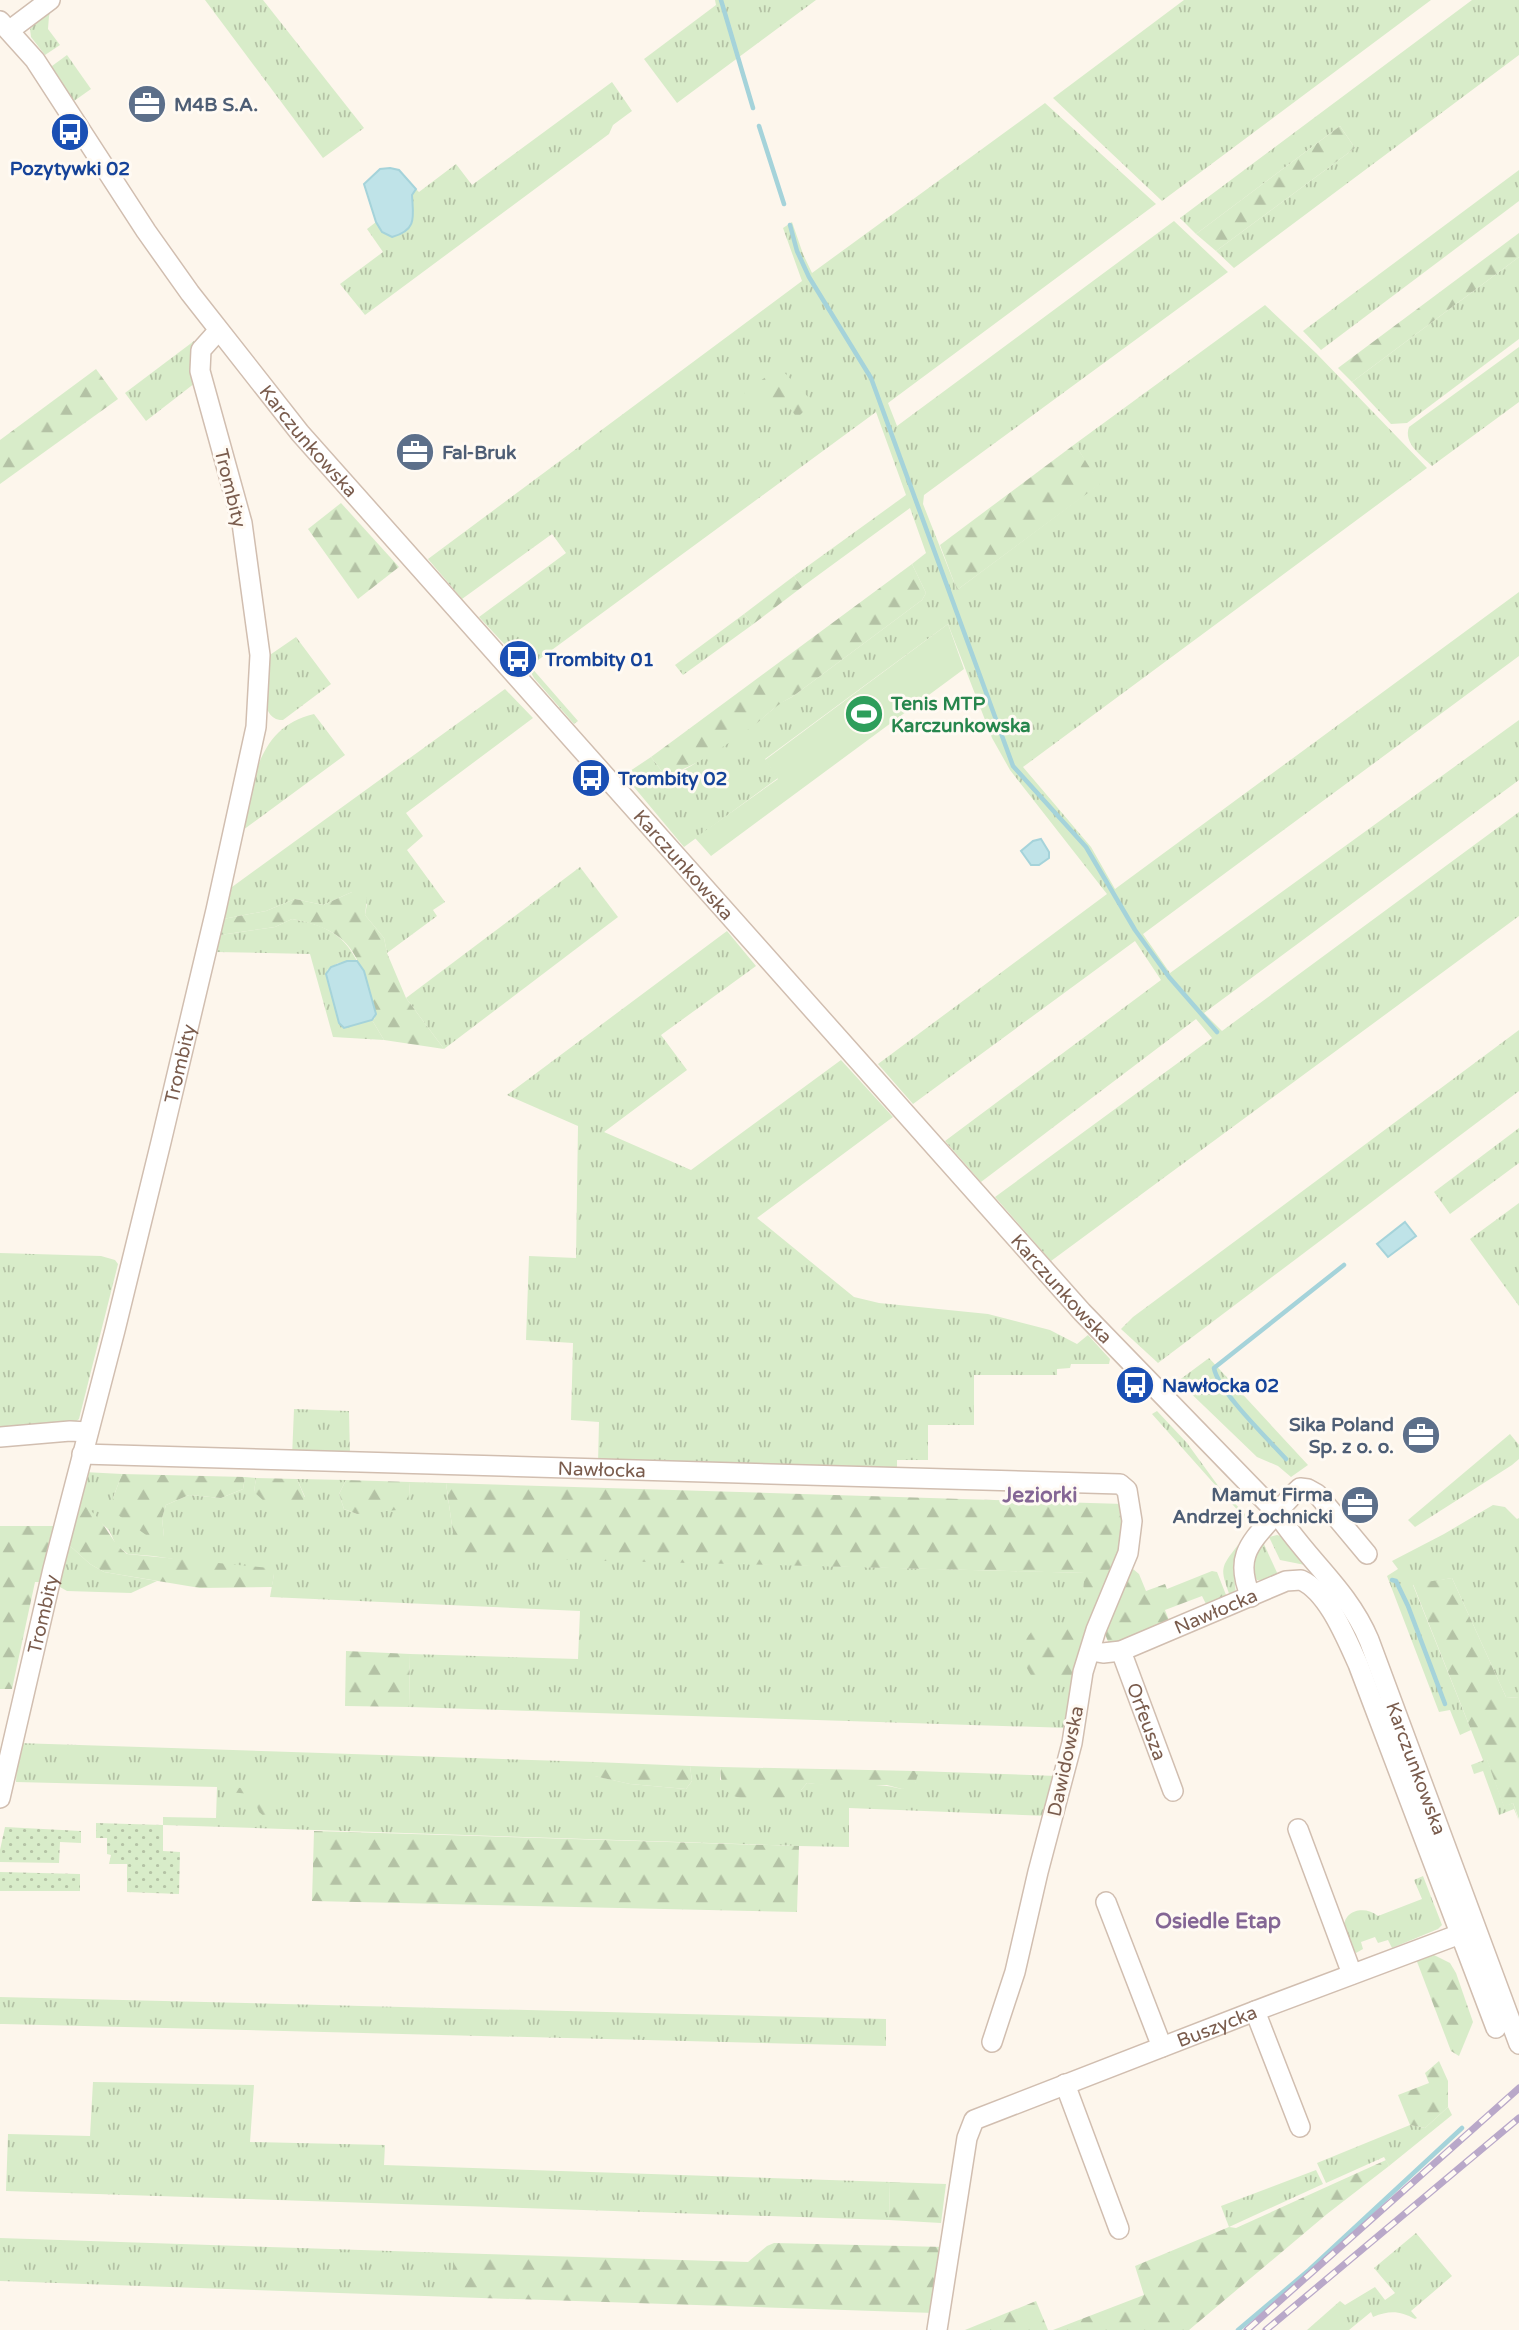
<svg xmlns="http://www.w3.org/2000/svg" width="1519" height="2330" font-family="'Varela Round',sans-serif">
	<style>
		.grass { fill: url(#grass-tufts) }
		.forest { fill: url(#forest-firs) }
		.park { fill: #d8ecc9 }
		.garden { fill: url(#garden-dots) }
		.water { fill: #bfe3e8; stroke: #a5d3da; stroke-width: 2 }
		.lines { fill: none; stroke-linecap: round; stroke-linejoin: round }
		.stream { stroke: #a5d3da; stroke-width: 4.5 }
		.minor-casing { stroke: #d1beb0; stroke-width: 22 }
		.minor { stroke: #fff; stroke-width: 19 }
		.rail-casing { stroke: #b9a8c9; stroke-width: 7 }
		.rail { stroke: #fffaf3; stroke-width: 4.5; stroke-dasharray: 13; stroke-linecap: butt }
		.labels { text-anchor: middle; stroke-width: 6; stroke-linejoin: round; paint-order: stroke }
		.service-label { font-size: 19px; font-weight: bold; fill: #4e5e75; stroke: #fffaf3; text-anchor: start }
		.transit-label { font-size: 19px; font-weight: bold; fill: #164399; stroke: #fffaf3; text-anchor: start }
		.street-label { font-size: 19px; fill: #7a5c4d; stroke: #fffaf3 }
		.leisure-label { font-size: 19px; font-weight: bold; fill: #27864d; stroke: #fffaf3; text-anchor: start }
		.neighbourhood-label { font-size: 21px; font-weight: bold; fill: #846695; stroke: #fffaf3 }
	</style>
	<defs>
		<pattern id="grass-tufts" width="24" height="20" patternUnits="userSpaceOnUse" patternTransform="scale(1.75)"><rect width="24" height="20" fill="#d8ecc9"/><path d="M3 7l-1-3M5 7V3M7 7l1-3M15 17l-1-3M17 17v-4M19 17l1-3" fill="none" stroke="#b4c2a5"/></pattern>
		<pattern id="forest-firs" width="22" height="20" patternUnits="userSpaceOnUse" patternTransform="scale(1.75)"><rect width="22" height="20" fill="#d8ecc9"/><path d="M5 1l3.5 6h-7zM16 11l3.5 6h-7z" fill="#b4c2a5"/></pattern>
		<pattern id="garden-dots" width="8" height="8" patternUnits="userSpaceOnUse" patternTransform="scale(1.75)"><rect width="8" height="8" fill="#d8ecc9"/><path d="M2 2h.1M6 6h.1" fill="none" stroke="#b4c2a5" stroke-width="1.8" stroke-linecap="round"/></pattern>
	</defs>
	<rect width="100%" height="100%" fill="#fdf6ec"/>
	<!-- grass -->
	<g class="grass">
		<path d="M205,0h58l101,128 -41,30z"/>
		<path d="M715,0h101l-139,103 -33,-44 72,-54z"/>
		<path d="M1184,0h247l-269,201 -109,-103z"/>
		<path d="M1472,0h47v55l-285,213 -18,-17 139,-103 -15,-22 -144,108 -16,-16z"/>
		<path d="M52,8l-3,8 -1,13 12,16 -15,10 -14,-18 -1,-8z"/>
		<path d="M67,55l24,34 -17,12 -4,-3 -18,-27v-5z"/>
		<path d="M612,82l20,29 -19,14 -4,9 -244,181 -25,-31 43,-32 -16,-23 9,-7 6,10 30,-27v-10l4,-6 3,3 37,-28 16,21z"/>
		<path d="M1045,103l111,101 -268,199 9,23 277,-205 54,51 -304,223 -1,9 34,86 142,-106 -24,-40 190,-139 51,48 111,115 -404,299 68,80 24,42 404,-297v64l-376,278 27,39 349,-253v60l-315,233 18,18 297,-219v104l-468,345 -56,-64 217,-159 -16,-19 -215,163 -36,-41 216,-161 -26,-39 -222,163 -35,-40 229,-170 -97,-124 -18,-32 -44,-114 -183,135 13,19 -94,69 -60,-72 27,-18 13,17 16,-2 11,-6 67,-44 22,-19 12,-6 130,-97 4,-7 -14,-29 14,-11 -16,-45 -108,79 -8,-11 112,-81 -30,-83 -346,254 48,55 -4,3 -40,-46 -13,-24 -6,-5 -8,-2 -28,-30 87,-64 -14,-19 -90,65 -34,-40 374,-278 -19,-53 9,-6 11,32 9,19z"/>
		<path d="M1519,170v31l-198,149 -18,-19z"/>
		<path d="M1519,257v82l-112,84 -16,1 -39,-42z"/>
		<path d="M194,341l1,42 -49,38 -21,-28z"/>
		<path d="M1519,347v55l-87,64c-11,-11 -29,-23 -23,-39z"/>
		<path d="M744,614l8,11 -69,50 -8,-10z"/>
		<path d="M296,637l35,47 -48,36c-25,1 -19,-44 -19,-61z"/>
		<path d="M505,689l28,29 -127,95 17,23 -16,14 38,52 -12,8 4,6 -50,37 -3,-15 -19,-23 2,-11 -15,-12 -29,13 -28,-6 -29,12 -43,8 9,-32z"/>
		<path d="M314,714l31,41 -102,75c10,-48 14,-103 71,-116z"/>
		<path d="M580,867l38,50 -174,132 -38,-51z"/>
		<path d="M292,919c31,6 50,13 65,42l-19,2 -11,7 17,58 28,-8 12,20 -51,-3 -23,-83 -93,-2 3,-17 55,-8z"/>
		<path d="M727,931l29,35 -95,69 26,35 -83,62 87,38 150,-110 52,57 -136,101 97,79 25,6 109,11 62,16 27,14 11,-9 22,24 -1,5h-38l-1,4 -13,1v6h-83v50h-46v35h-31v12l-299,-8 1,-42 -28,-2 2,-77 -47,-3 3,-84 47,2 2,-132 -71,-31z"/>
		<path d="M1519,1030v61l-361,272 -37,-34 12,-12z"/>
		<path d="M1519,1128v35l-69,51 -16,-22z"/>
		<path d="M1519,1203v103l-49,-67z"/>
		<path d="M0,1253l101,3 14,4 3,4 -39,155 -14,11 -65,3z"/>
		<path d="M1209,1358l99,107 -17,12 -13,-11 -21,-9 -79,-76z"/>
		<path d="M294,1409l55,2 1,45 -58,1z"/>
		<path d="M1157,1411l30,32 32,44 25,26 5,10 -97,-109z"/>
		<path d="M1510,1434l9,11v14l-7,6 -97,62 -7,-7z"/>
		<path d="M84,1472l38,2 -9,24 51,39 -2,-19 4,-13 23,-10 32,3 22,-9 2,-12 11,1 -2,14 51,5 -8,-18 49,1 -7,14 5,15 13,5 52,-18 1,-14 36,1 7,50v23l633,17 -3,17 19,10 -27,82 -6,46 -660,-21 1,-53 168,5 2,-48 -310,-14 4,-23 -121,-18 -25,-2 -12,-9 -7,-15 -31,-28z"/>
		<path d="M1493,1505l12,2 12,12 2,-1v180l-13,-1 -54,-119 -39,7 58,145 -11,5 -10,-25 -11,2 -52,-136 11,-7 -6,-8 52,-27z"/>
		<path d="M1277,1535l7,2 26,29 -30,-6 -11,-23z"/>
		<path d="M1263,1542l16,35 -15,4 -7,-1c-9,-12 -2,-27 6,-38z"/>
		<path d="M69,1545l21,19 14,8 53,9 -26,12 -64,-2 -7,-4 -1,-9z"/>
		<path d="M1238,1545l-5,21 3,28 -6,2c-10,-28 -10,-28 8,-51z"/>
		<path d="M18,1743l577,19v14l35,8 56,5 6,-8 -2,-15 31,1 -1,13 81,10 6,-7c32,4 64,-2 95,6l14,-7v-11l141,5 -8,40 -200,-8v39l-50,-1 -636,-21v-8l53,1 1,-31 -201,-5z"/>
		<path d="M1487,1759l17,47 9,-3 6,18 -5,-12 -15,6 -16,-44 -9,3 -3,-9z"/>
		<path d="M1423,1876l19,49 -4,4 -46,19 -4,-8 -10,3 -3,-6 -14,5 2,7 -7,4c-4,-7 -10,-13 -11,-20 -6,-22 19,-29 33,-17l44,-17 -8,-19z"/>
		<path d="M0,1997l886,22v27l-883,-22h-3z"/>
		<path d="M93,2082l161,3 -4,57 135,3 -1,20 506,17 -1,38 -883,-29 2,-57 82,2z"/>
		<path d="M1448,2107l4,8 -63,51 -5,-9 -58,26 -9,-20 93,-38 15,3z"/>
		<path d="M1316,2170l7,14 -94,43 -8,-21z"/>
		<path d="M1416,2233l36,43 -41,35 6,7 -2,1c-15,-8 -25,-9 -42,-2l-2,-5 -22,18h-42l33,-29 5,4 30,-18 10,13 10,-7 -21,-25z"/>
		<path d="M0,2238l453,15v44l-453,-16z"/>
	</g>
	<!-- forest -->
	<g class="forest">
		<path d="M1340,126l15,22 -139,103 -20,-17z"/>
		<path d="M1519,233v24l-167,125 -14,-14z"/>
		<path d="M779,367l34,35 -16,16 -14,-20 -15,7 -24,-12z"/>
		<path d="M96,369l22,30 -118,85v-44z"/>
		<path d="M1075,444l25,40 -143,106 -17,-45z"/>
		<path d="M341,503l58,64 -41,32 -50,-70z"/>
		<path d="M912,564l14,29 -4,7 -130,97c-15,7 -24,17 -36,27 -18,13 -71,51 -92,50l-13,-17z"/>
		<path d="M794,576l8,11 -50,38 -8,-11z"/>
		<path d="M352,892h11l4,6 -2,17 19,23 3,15 19,45 38,51 -60,-9 -12,-20 3,-2c-16,-58 -16,-86 -83,-99l-17,8 -55,8 3,-16 43,-8 29,-12 28,6z"/>
		<path d="M122,1474l123,3 -2,12 -22,9 -32,-3 -23,10 -4,13 2,19 -8,5 -38,-27 -5,-17z"/>
		<path d="M256,1478l41,1 8,19 -10,11 -30,-7 -11,-10z"/>
		<path d="M346,1480l64,2 -1,14 -12,14 -40,4 -13,-5 -5,-15z"/>
		<path d="M446,1483l678,21 -1,37 -21,59 -16,-1 -3,-9 2,-17 -632,-16v-24z"/>
		<path d="M78,1502c28,15 28,36 49,52l143,14 4,6 -2,13 -72,1 -96,-16 -14,-8 -21,-19z"/>
		<path d="M0,1526h55l-12,56h-8l-23,107h-12z"/>
		<path d="M1133,1569l6,5 7,17 19,-7 2,5 45,-18 5,1 11,28 -20,8 -6,-12 -37,14 5,13 -57,21h-4l-4,-10 23,-64z"/>
		<path d="M1452,1578l54,119 13,1v121l-6,-16 -9,4 -17,-47h-4l-70,-176z"/>
		<path d="M1037,1627l53,3 -15,52 -41,-3c-14,-16 -15,-39 3,-52z"/>
		<path d="M346,1651l64,3 -1,53 -64,-1z"/>
		<path d="M595,1762l95,4 2,15 -6,8 -56,-5 -36,-8z"/>
		<path d="M721,1767l195,4v11l-6,6 -8,1 -15,-4h-64l-16,-2 -12,14c-30,1 -79,14 -74,-30z"/>
		<path d="M221,1787l47,2 -1,30 -8,-7 -7,-18 -25,-2z"/>
		<path d="M314,1831l485,15 -2,66 -485,-11z"/>
		<path d="M1430,1953l20,10 6,10 17,49 -14,34 -8,-5 -35,-92z"/>
		<path d="M1439,2061l9,20v26l-23,21 -15,-3 -12,-30 31,-12 -4,-10z"/>
		<path d="M1386,2160l3,6 -62,48 -138,116h-136l91,-35 -9,-29 94,-39 7,1z"/>
		<path d="M890,2182l56,2 -5,39 -52,-3z"/>
		<path d="M774,2243l171,4 -11,66 -481,-16v-44l295,9 19,-16z"/>
		<path d="M1036,2301l12,29h-83z"/>
	</g>
	<!-- park -->
	<path class="park" d="M948,624l16,45 -253,187 -16,-18 83,-59 -13,-19z"/>
	<!-- garden -->
	<g class="garden">
		<path d="M96,1823l67,2v26l17,1 -1,42 -52,-2v-28h-18l2,-9 -4,-1v-16h-11z"/>
		<path d="M5,1827l76,4v12l-21,-1 -1,21 -59,-1v-12z"/>
		<path d="M0,1872l80,2v17h-80z"/>
	</g>
	<!-- water -->
	<g class="water">
		<path d="M390,168l9,2 17,19 -4,6c1,21 6,35 -20,42l-10,-5 -6,-10 -12,-38 16,-15z"/>
		<path d="M1041,839l8,13v6l-10,7h-8l-10,-14 12,-10z"/>
		<path d="M347,961h10l7,10 12,43 -4,6 -28,8 -5,-5 -13,-49 5,-7z"/>
		<path d="M1405,1222l11,14 -28,21 -11,-13z"/>
	</g>
	<g class="lines">
		<!-- stream -->
		<g class="stream">
			<path d="M721,0l32,108"/>
			<path d="M759,126l25,78"/>
			<path d="M790,225l7,26 12,26 62,101 142,388 73,81 49,83 34,47 48,55"/>
			<path d="M1286,1459c-17,-19 -68,-68 -72,-91l130,-103"/>
			<path d="M1392,1580l4,1 12,25 37,98"/>
			<path d="M1238,2330l71,-60 153,-142"/>
		</g>
		<!-- minor casing -->
		<g class="minor-casing">
			<g id="minor">
				<path id="s1" d="M0,21l35,39 111,171 44,62 110,140 782,879 195,201c29,46 70,75 92,127l150,404"/>
				<path d="M10,30l40,-30"/>
				<path d="M0,1437l70,-6 18,1"/>
				<path id="s2" d="M82,1454l1038,30 7,6 5,31 -4,32 -32,77 -13,42 -11,71 -34,129 -23,100 -23,70"/>
				<path d="M1251,1597c-17,-39 -2,-53 23,-81 9,-10 16,-19 26,-28l8,1 9,5 50,60"/>
				<path id="s3" d="M1091,1651l12,2 18,-2 165,-70 15,-1c27,12 45,58 57,84l138,364"/>
				<path id="s4" d="M1121,1651l52,140"/>
				<path id="s5" d="M0,1798l53,-229 62,-239 46,-188 55,-232 40,-183 4,-72 -18,-132 -42,-152 1,-21 17,-19"/>
				<path d="M1298,1829l54,145"/>
				<path d="M1106,1902l56,145"/>
				<path d="M1255,2011l45,116"/>
				<path d="M1065,2084l54,145"/>
				<path id="s6" d="M937,2330l30,-192 7,-18 281,-109 205,-77"/>
			</g>
		</g>
		<!-- minor -->
		<use href="#minor" class="minor"/>
		<!-- rail casing -->
		<g class="rail-casing">
			<g id="rail">
				<path d="M1247,2330l272,-242"/>
				<path d="M1266,2330l253,-212"/>
			</g>
		</g>
		<!-- rail -->
		<use href="#rail" class="rail"/>
	</g>
	<!-- icons -->
	<defs>
		<g id="office-disc" transform="scale(2.0125)"><circle r="9.5" fill="#5c6f8a" stroke="#fffaf3"/><path d="M-6-3h4V-5.5h4V-3h4V5H-6ZM-1-4.5V-3h2v-1.5ZM-6 0V1H6V0Z" fill="#fff"/></g>
		<g id="bus-disc" transform="scale(2.0125)"><circle r="9.5" fill="#1a4fb4" stroke="#fffaf3"/><path d="M-5-6H5V4H4V6H2V4H-2V6H-4V4H-5ZM-3.5-4V0h7V-4ZM-3.5 1.2v1.5H-2V1.2ZM2 1.2v1.5H3.5V1.2Z" fill="#fff"/></g>
		<g id="stadium-disc" transform="scale(2.0125)"><circle r="9.5" fill="#2e9e5b" stroke="#fffaf3"/><path d="M0-5a6.5 5 0 1 0 0 10a6.5 5 0 1 0 0-10ZM-3.5-1.8h7v3.6h-7Z" fill="#fff"/></g>
	</defs>
	<g fill-rule="evenodd">
		<use href="#office-disc" x="147" y="104"/>
		<use href="#bus-disc" x="70" y="132"/>
		<use href="#office-disc" x="415" y="452"/>
		<use href="#bus-disc" x="518" y="659"/>
		<use href="#stadium-disc" x="864" y="714"/>
		<use href="#bus-disc" x="591" y="778"/>
		<use href="#bus-disc" x="1135" y="1385"/>
		<use href="#office-disc" x="1421" y="1435"/>
		<use href="#office-disc" x="1360" y="1505"/>
	</g>
	<g class="labels">
		<!-- service labels -->
		<g class="service-label">
			<text x="174" y="111">M4B S.A.</text>
			<text x="442" y="459">Fal-Bruk</text>
			<text x="1394" y="1431" text-anchor="end">Sika Poland<tspan x="1394" dy="22">Sp. z o. o.</tspan></text>
			<text x="1333" y="1501" text-anchor="end">Mamut Firma<tspan x="1333" dy="22">Andrzej Łochnicki</tspan></text>
		</g>
		<!-- transit labels -->
		<g class="transit-label">
			<text x="70" y="175" text-anchor="middle">Pozytywki 02</text>
			<text x="545" y="666">Trombity 01</text>
			<text x="618" y="785">Trombity 02</text>
			<text x="1162" y="1392">Nawłocka 02</text>
		</g>
		<!-- street labels -->
		<g class="street-label">
			<text dy="7" stroke="none"><textPath href="#s1" startOffset="522">Karczunkowska</textPath></text>
			<text transform="translate(231 488) rotate(76)" y="7">Trombity</text>
			<text dy="7" stroke="none"><textPath href="#s1" startOffset="1088">Karczunkowska</textPath></text>
			<text dy="7" stroke="none"><textPath href="#s5" startOffset="756">Trombity</textPath></text>
			<text dy="7" stroke="none"><textPath href="#s1" startOffset="1656">Karczunkowska</textPath></text>
			<text dy="7" stroke="none"><textPath href="#s2" startOffset="520">Nawłocka</textPath></text>
			<text dy="7" stroke="none"><textPath href="#s3" startOffset="133">Nawłocka</textPath></text>
			<text dy="7" stroke="none"><textPath href="#s5" startOffset="189">Trombity</textPath></text>
			<text dy="7" stroke="none"><textPath href="#s4" startOffset="75">Orfeusza</textPath></text>
			<text transform="translate(1065 1761) rotate(-78)" y="7">Dawidowska</text>
			<text dy="7" stroke="none"><textPath href="#s1" startOffset="2261">Karczunkowska</textPath></text>
			<text dy="7" stroke="none"><textPath href="#s6" startOffset="474">Buszycka</textPath></text>
		</g>
		<!-- leisure labels -->
		<g class="leisure-label">
			<text x="891" y="710">Tenis MTP<tspan x="891" dy="22">Karczunkowska</tspan></text>
		</g>
		<!-- neighbourhood labels -->
		<g class="neighbourhood-label">
			<text x="1040" y="1502">Jeziorki</text>
			<text x="1218" y="1928">Osiedle Etap</text>
		</g>
	</g>
</svg>
